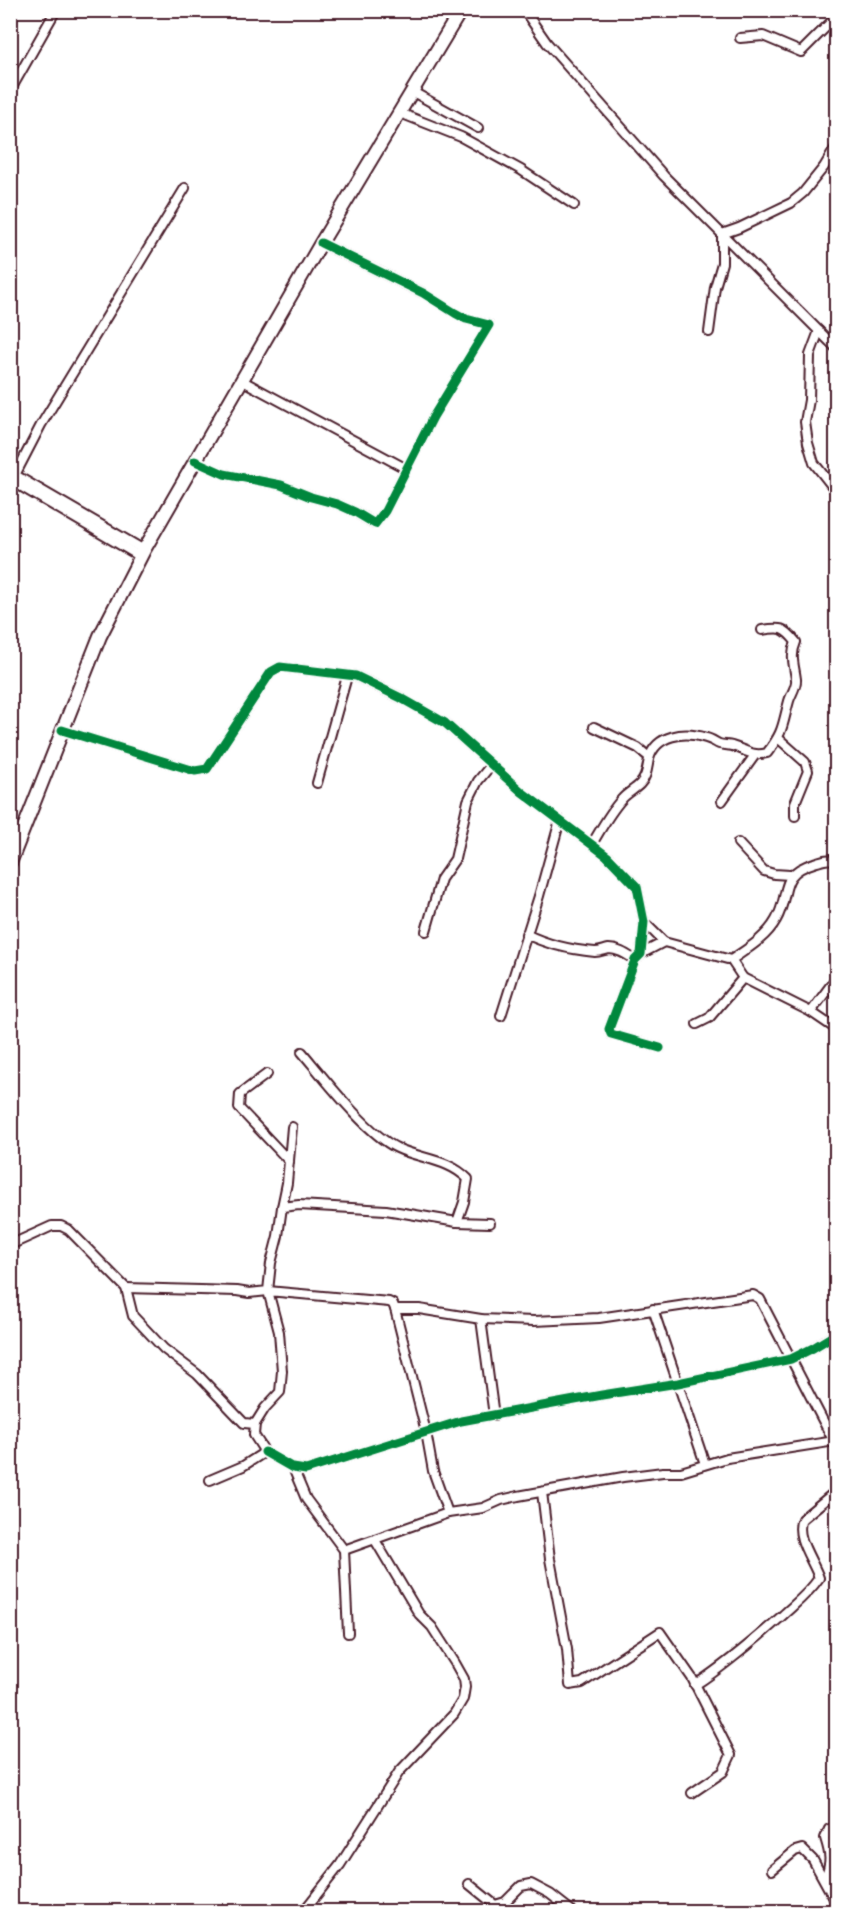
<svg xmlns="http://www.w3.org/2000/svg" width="847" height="1922" font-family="'Shantell Sans',sans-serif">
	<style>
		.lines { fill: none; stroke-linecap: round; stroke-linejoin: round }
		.minor-casing { stroke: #4a1f2b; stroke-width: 12 }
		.trunk-casing { stroke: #4a1f2b; stroke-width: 16 }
		.minor { stroke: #fff; stroke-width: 8 }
		.trunk { stroke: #fff; stroke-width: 12 }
		.cycleway-casing { stroke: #fff; stroke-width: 13 }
		.cycleway { stroke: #00873e; stroke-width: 9 }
	</style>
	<rect width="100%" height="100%" fill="#fff"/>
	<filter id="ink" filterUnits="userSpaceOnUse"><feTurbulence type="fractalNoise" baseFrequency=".0167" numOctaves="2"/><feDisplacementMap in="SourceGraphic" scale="12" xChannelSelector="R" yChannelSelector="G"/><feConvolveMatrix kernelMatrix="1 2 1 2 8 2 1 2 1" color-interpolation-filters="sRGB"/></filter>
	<g filter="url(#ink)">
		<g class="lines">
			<!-- minor casing -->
			<g class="minor-casing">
				<g id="minor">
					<path d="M524,10l23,33 117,133 172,172"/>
					<path d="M740,38l23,-2 38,16 30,-30 5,2"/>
					<path d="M10,91l46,-81"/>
					<path d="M413,92l65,36"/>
					<path d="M400,113l61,24 60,33 53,35"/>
					<path d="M819,331l-9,24 -1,45 -4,22 3,21 6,20 22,28"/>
					<path d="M709,332l6,-45 7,-24v-29l17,-6 52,-25 12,-10 21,-26 12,-20"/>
					<path d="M241,380l164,88"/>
					<path d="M195,461l29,13 57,11 30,12 26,7 18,8 20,12 10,-13 48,-94 56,-92 -23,-6 -11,-6 -32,-20 -102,-50"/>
					<path d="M10,472l134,78"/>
					<path d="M10,480l131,77"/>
					<path d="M12,481l29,-56 144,-237"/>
					<path d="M594,727l44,21 11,9"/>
					<path d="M62,730l133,41 12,-2 64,-97 9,-5 76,9 45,22 44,25 77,69 85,64 30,31 7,35 -3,32 -6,6 -26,69 2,5 49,14"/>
					<path d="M778,738l27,24 3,9 -13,32v13"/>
					<path d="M317,783l29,-103v-5"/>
					<path d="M722,801l33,-46"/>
					<path d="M738,843l26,28 10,3 16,1"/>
					<path d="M592,844c9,-15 18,-32 30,-45 5,-6 12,-9 18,-15 7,-7 7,-16 9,-25 7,-25 36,-28 57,-21 5,1 9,4 13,6 4,1 9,1 13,2 14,4 20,11 35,7 17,-22 15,-27 22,-52 2,-7 8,-15 7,-22 -2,-15 -6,-23 0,-37 -12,-15 -15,-15 -34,-12"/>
					<path d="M644,922l20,20"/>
					<path d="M426,931l15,-52 14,-20 13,-58 10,-20 13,-16"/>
					<path d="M526,934c20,10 47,16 69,18 5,0 9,-2 14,-3 10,0 18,6 26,11"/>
					<path d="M641,954l23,-12 67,18 12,18 -34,40 -12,6"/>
					<path d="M731,960c16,-11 35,-22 45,-40 15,-26 1,-46 38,-57 9,-3 14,-5 22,-2"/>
					<path d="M743,978l68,34 25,-34"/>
					<path d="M811,1012l25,17"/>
					<path d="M501,1016l38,-120 21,-76"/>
					<path d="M302,1052c22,26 65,82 95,96 23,11 52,11 71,31l-4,23 -7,20"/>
					<path d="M267,1074l-27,20 -1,14 50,53"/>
					<path d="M834,1149l2,-3"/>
					<path d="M282,1207l5,-24 5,-56"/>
					<path d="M10,1245l42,-19h9l8,4 57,58 7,28 31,33 33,25 47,49 11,1"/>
					<path d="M126,1288l111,3 12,2 19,-2 3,-28 7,-27 4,-29 17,-2 87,5 71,12 33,1"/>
					<path d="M395,1309h24l62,10 53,2 65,-3 154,-23 7,4 73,141"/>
					<path d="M653,1309l52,155"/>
					<path d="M481,1319l13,97"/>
					<path d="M265,1452l28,16 13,2 155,-49 141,-26 76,-12 113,-24 22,-11 23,-14"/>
					<path d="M293,1468l13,31 38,51 4,83"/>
					<path d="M210,1480l33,-14 22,-14 -11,-17 1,-11 10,-16 15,-16 2,-21 -3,-39 -11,-41 121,11 4,2 2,5 31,123 7,39 15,42"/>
					<path d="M542,1492l8,67 17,90 3,36 12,-2 78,-51 32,46 39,77 -8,17 -31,21"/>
					<path d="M344,1550l104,-37 35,-5 18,-8 17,-4 105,-19 40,-5h18l46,-14 108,-17"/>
					<path d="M695,1685c32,-21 60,-45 88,-70 13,-12 26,-22 36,-37 -6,-18 -25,-41 -17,-59l34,-28"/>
					<path d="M772,1870l23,-19 7,-2 11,11 23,42"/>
					<path d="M825,1879c6,-18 6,-22 0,-41l4,-9"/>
					<path d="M469,1884l26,21 10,-3 16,-16 10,-2 19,10 23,18"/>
					<path d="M303,1912l37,-47 59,-93 55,-58 9,-15 2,-12 -1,-8 -9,-16 -23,-36 -13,-13 -44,-74"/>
				</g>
			</g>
			<!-- trunk casing -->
			<g class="trunk-casing">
				<path id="trunk" d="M10,863l90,-227 44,-86 177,-307 140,-233"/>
			</g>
			<!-- minor -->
			<use href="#minor" class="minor"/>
			<!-- trunk -->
			<use href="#trunk" class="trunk"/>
			<!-- cycleway casing -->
			<g class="cycleway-casing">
				<g id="cycleway">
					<path d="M195,461l29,13 57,11 30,12 26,7 18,8 20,12 10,-13 48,-94 56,-92 -23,-6 -11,-6 -32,-20 -102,-50"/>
					<path d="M62,730l133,41 12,-2 64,-97 9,-5 76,9 45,22 44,25 77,69 85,64 30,31 7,35 -3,32 -6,6 -26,69 2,5 49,14"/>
					<path d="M265,1452l28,16 13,2 155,-49 141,-26 76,-12 113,-24 22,-11 23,-14"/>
				</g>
			</g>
			<!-- cycleway -->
			<use href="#cycleway" class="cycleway"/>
		</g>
	</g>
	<!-- margin -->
	<rect width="847" height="1922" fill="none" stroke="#fff" stroke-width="36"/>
	<rect x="18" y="18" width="811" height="1886" fill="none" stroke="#4a1f2b" stroke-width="2" filter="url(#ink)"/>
</svg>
